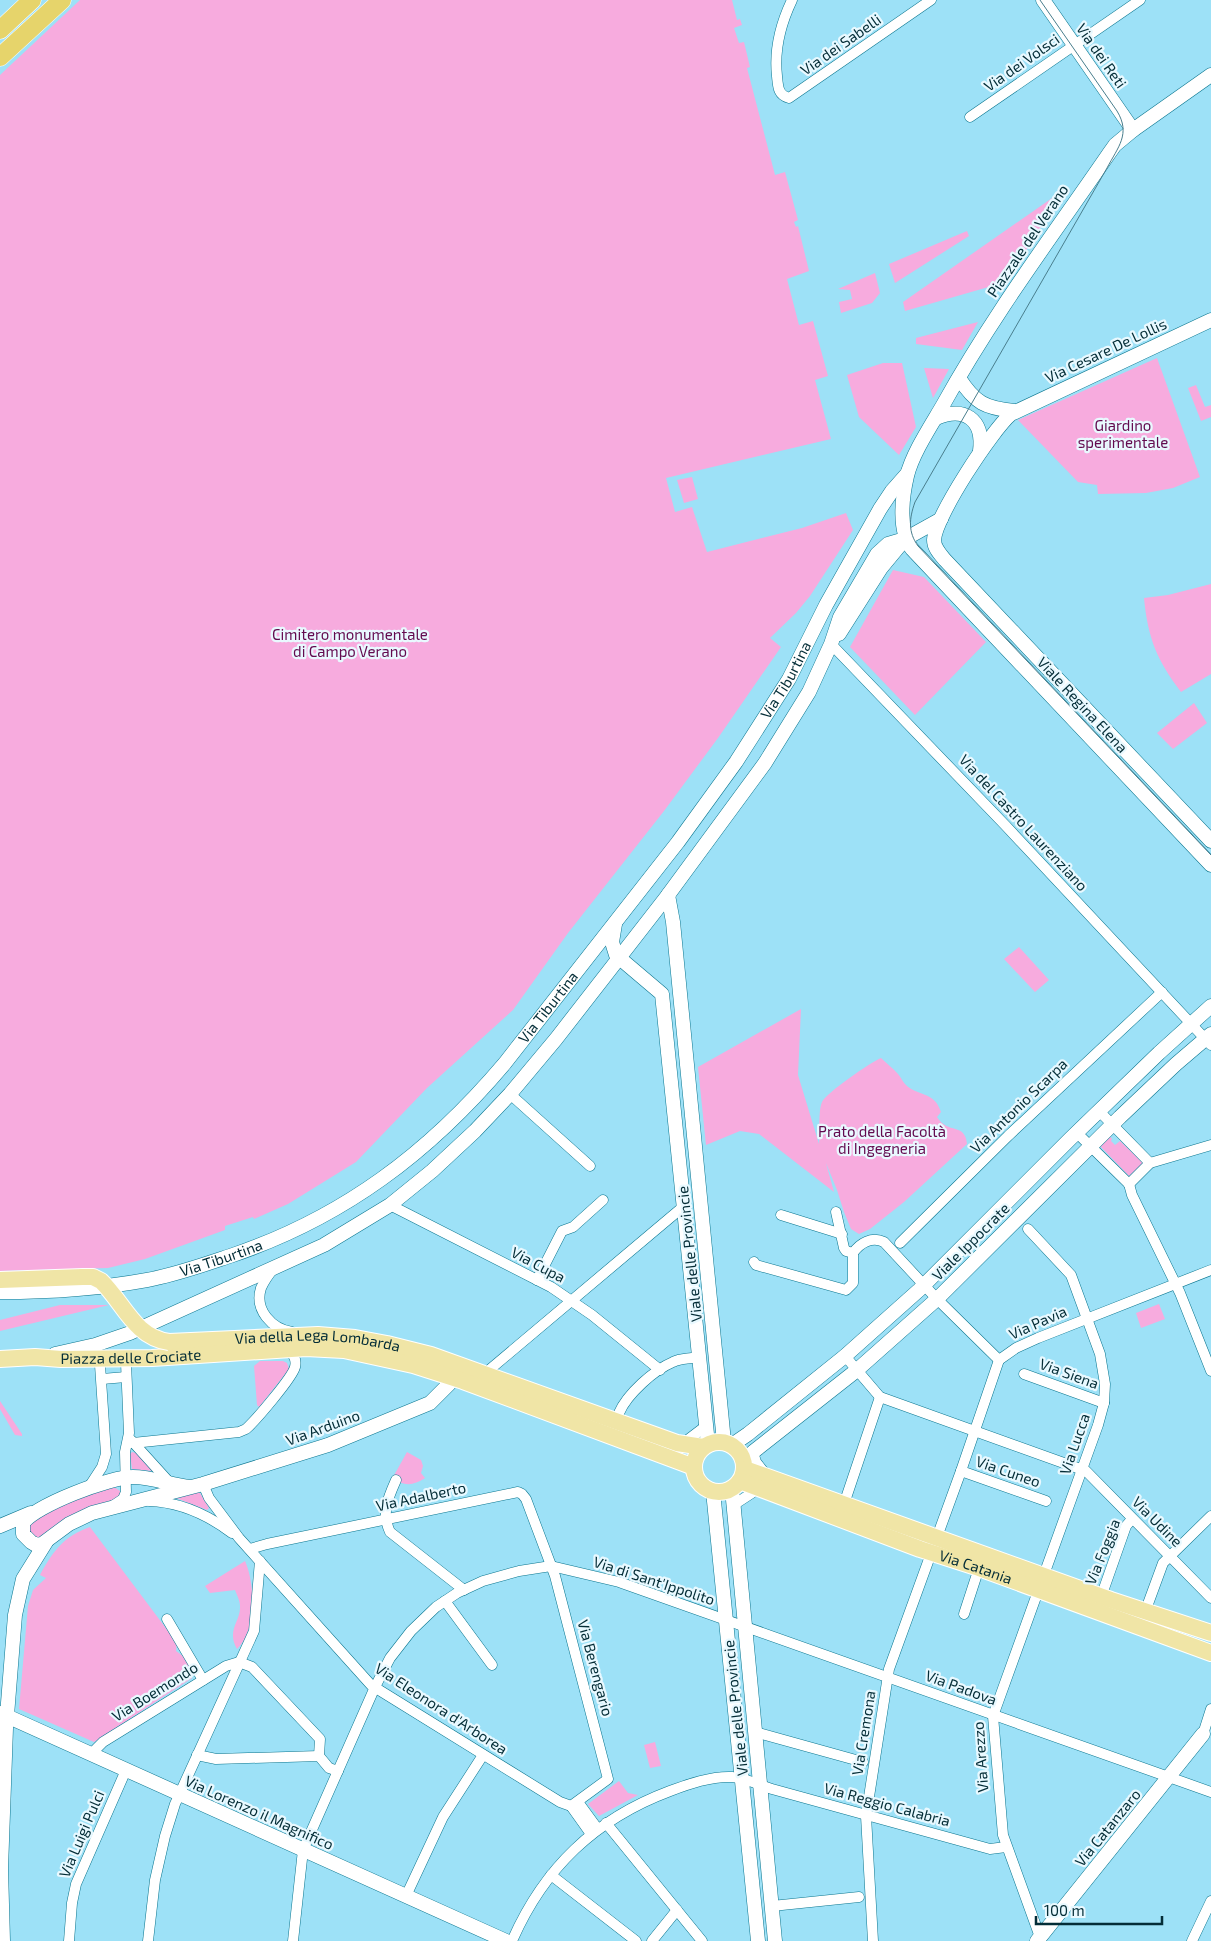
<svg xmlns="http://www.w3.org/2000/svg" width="1211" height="1941" font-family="'Exo 2',sans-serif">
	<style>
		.green { fill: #f7abde }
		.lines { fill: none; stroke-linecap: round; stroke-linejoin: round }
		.street-casing { stroke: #0a768f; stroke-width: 11 }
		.secondary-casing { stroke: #0a768f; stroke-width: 15 }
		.primary-casing { stroke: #fff; stroke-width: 18 }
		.highway-casing { stroke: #fff; stroke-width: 19 }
		.street { stroke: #fff; stroke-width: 10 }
		.secondary { stroke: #fff; stroke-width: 14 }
		.primary { stroke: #f0e5a6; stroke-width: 16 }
		.highway { stroke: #e6d46b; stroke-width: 18 }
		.tram { stroke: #497e8d; stroke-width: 1 }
		.primary-bridge-casing { stroke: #fff; stroke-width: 18; stroke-linecap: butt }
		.primary-bridge { stroke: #f0e5a6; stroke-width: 16 }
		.labels { text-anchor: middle; stroke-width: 4.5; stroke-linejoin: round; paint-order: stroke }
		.street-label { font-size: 15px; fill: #042d37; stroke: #e9f9ff }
		.park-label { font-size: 15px; fill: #630a4f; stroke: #e9f9ff }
	</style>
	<rect width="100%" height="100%" fill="#9de1f7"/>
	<!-- green -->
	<g class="green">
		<path d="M80,0h652l5,20 3,-1 2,6 -8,3 5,15 5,-1 6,25 -3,1 28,107 10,-3 13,48 -4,2 2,5 2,-1 11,45 -22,8 12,46 14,-4 15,55 -13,4 16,59 -165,39 9,34 17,-5 15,45 95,-24 44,-15 7,17 -43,66 -14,17 -26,25 11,9 -63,91 -54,73 -96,122 -55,77 -86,78 -71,74 -68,42 -34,15 -1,-2 -28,9v4l-80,29 -37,9 -108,3v-1196z"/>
		<path d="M1055,196l3,4 -52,82 -101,29 -2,-9z"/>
		<path d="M967,231l2,5 -74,47 -6,-19z"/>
		<path d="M875,273l5,20 -8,10 -31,10 -2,-11 13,-3 -2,-9 -12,-1z"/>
		<path d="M978,322l-16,28 -46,-6v-6z"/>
		<path d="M1157,358l43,119 -27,11 -27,5 -48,1 -1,-9 -19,-3 -60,-62z"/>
		<path d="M883,363h19l14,64 -17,28 -40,-38 -12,-42z"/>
		<path d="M924,368l25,1 -16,29z"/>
		<path d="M1196,385l9,22 6,-2v12l-10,4 -13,-33z"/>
		<path d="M692,477l6,22 -14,4 -7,-23z"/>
		<path d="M893,570l31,7 62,65 -71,73 -65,-68z"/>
		<path d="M1211,584v90l-30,18c-24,-32 -33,-53 -37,-94l24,-3z"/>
		<path d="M1194,703l13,20 -34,26 -16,-16z"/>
		<path d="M1019,947l30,33 -14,12 -31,-33z"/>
		<path d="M801,1009l-3,66 21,69c1,-10 -1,-33 3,-42 4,-9 49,-40 59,-44 5,5 12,10 17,16 3,3 4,7 7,10 12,13 29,6 36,28l-4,5c11,18 28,5 30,27l-63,58 -34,27 -11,5 -8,-5 -7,-17 -7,-22 -11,-27 8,29 -75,-58 -19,-3 -34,14 -8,-78z"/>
		<path d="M1109,1135l3,4 -1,2 4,4 5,-4 23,22 -14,13 -28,-29v-5z"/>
		<path d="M1159,1304l6,15 -24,9 -5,-15z"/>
		<path d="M60,1305h49l-109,26v-11z"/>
		<path d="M260,1361h23l4,2 2,6 -30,38 -2,-2 -3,-39z"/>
		<path d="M0,1401l22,33v2l-7,-1 -15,-26z"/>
		<path d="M132,1452l4,1 17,18 -21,-2 -2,-15z"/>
		<path d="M407,1452l14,8 2,6 -2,7 4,5c-12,8 -20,8 -33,1z"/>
		<path d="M114,1487l6,4v6l-76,41h-11l-6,-7 6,-13 62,-27z"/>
		<path d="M198,1492l2,1 9,15 -2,2 -31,-12z"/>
		<path d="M90,1527l87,116 -1,8c12,8 15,13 16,27l-98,64 -75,-33 9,-103 5,-16 13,-12 -6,-3c13,-24 24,-39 50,-48z"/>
		<path d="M245,1561c10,22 12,70 -8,88 -11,-19 4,-28 3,-43 0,-5 -3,-11 -5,-16l-25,3 -5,-7z"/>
		<path d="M655,1742l6,24 -11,2 -6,-23z"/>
		<path d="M619,1781l9,12 10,2 -39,21 -11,-12z"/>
	</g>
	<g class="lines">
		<!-- street casing -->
		<g class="street-casing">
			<g id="street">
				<path d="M792,0c-12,25 -18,49 -15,76 1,11 1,19 12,22l142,-98"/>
				<path d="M970,117l170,-117"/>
				<path d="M831,644l174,181 206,220"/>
				<path d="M510,1094l80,72"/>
				<path d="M1099,1111l51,52"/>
				<path d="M1077,1133l52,51"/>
				<path d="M1129,1184l3,11 48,98 31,78"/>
				<path d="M1129,1184l21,-21 61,-18"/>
				<path d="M390,1205l161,82 41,28 68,55"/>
				<path d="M836,1212l8,36 2,3 7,2"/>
				<path d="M781,1215l61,19"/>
				<path d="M1028,1229l43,46 29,79 5,30 -1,19 -6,22 -105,291 10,119 37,102"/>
				<path d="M900,1243l108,-107 154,-144"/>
				<path d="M754,1262l2,3 90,25 7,-7v-30c7,-10 19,-17 31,-11l53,57 62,61"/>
				<path d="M274,1268c-5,6 -10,13 -13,20 -7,22 11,41 31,44"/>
				<path d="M537,1280l25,-49 11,-4 30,-27"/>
				<path d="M845,1356l35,41 206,74 125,127"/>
				<path d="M1024,1374l80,29"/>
				<path d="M482,1376l202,-170"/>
				<path d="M102,1379l24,-2"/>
				<path d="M619,1413c8,-19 35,-43 54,-51 6,-3 12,-3 19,-4"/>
				<path d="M131,1440l39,43"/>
				<path d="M133,1443l106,-11 7,-3c10,-9 46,-51 49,-62 2,-8 -2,-13 -7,-18"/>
				<path d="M681,1445l25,-19"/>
				<path d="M753,1452l3,10 11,14"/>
				<path d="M961,1471l85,30"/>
				<path d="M396,1480c-8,18 -15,33 -6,52l74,58"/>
				<path d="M203,1484l6,14 30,40 132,147 189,117 11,4"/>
				<path d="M89,1487l13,-20 4,-13 -6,-89"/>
				<path d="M149,1501c31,1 59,14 83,32"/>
				<path d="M844,1504l36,-107"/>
				<path d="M114,1505l9,-6 3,-7 -1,-40 4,-19 -3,-70"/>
				<path d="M732,1506l26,-17"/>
				<path d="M250,1549l17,-5 251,-52 4,2 4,5 29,77 53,203 -37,27"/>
				<path d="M1101,1597l25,-71 6,-7"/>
				<path d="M445,1601l47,64"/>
				<path d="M1145,1612l18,-49 48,-47"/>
				<path d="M964,1614l15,-46"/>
				<path d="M167,1619l36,61"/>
				<path d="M755,1732l108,30"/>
				<path d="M1203,1734l8,-25"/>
				<path d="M91,1754l12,-12 123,-76 13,-4 13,5 68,72 -1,17"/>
				<path d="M197,1755l19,4 103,-3 10,12 9,3"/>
				<path d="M578,1802l19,26"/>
				<path d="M571,1806l20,28"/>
				<path d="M606,1823l96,118"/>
				<path d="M551,1875l85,66"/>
				<path d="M406,1896l37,-79 40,-62"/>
				<path d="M772,1906l87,-9"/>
				<path d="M69,1941l3,-38 4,-19 50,-114"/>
				<path d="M148,1941l7,-61 10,-44 10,-32 79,-173 6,-70"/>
				<path d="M293,1941l10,-91 72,-163 15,-29 21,-27 25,-24 21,-14 26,-12 36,-10 32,-5 68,16 592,210"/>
				<path d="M512,1941c32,-73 83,-122 158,-150 19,-7 41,-15 62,-14 13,1 28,8 40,12l218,60 16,-2"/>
				<path d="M652,1941l25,-31"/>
				<path d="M873,1941l-7,-125 23,-147 72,-198 38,-111 17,-12 22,-10 173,-68"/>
				<path d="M1192,1941l19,-40"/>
			</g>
		</g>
		<!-- secondary casing -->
		<g class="secondary-casing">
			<g id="secondary">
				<path d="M1043,0l90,130"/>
				<path d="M1211,75l-78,55 -18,15 -5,7c-57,83 -118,164 -167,253 -11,19 -31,49 -36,71 -5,21 -9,55 5,73l299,316"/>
				<path d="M1211,320l-200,94c-19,16 -76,103 -77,126 0,8 6,14 11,20l266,281"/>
				<path d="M959,378c16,25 26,30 55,33"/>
				<path d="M936,418c28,-12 48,1 44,33"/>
				<path d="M839,634l42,-66 24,-29"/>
				<path d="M668,895l5,27 51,520"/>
				<path d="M615,924l-3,18 4,13 46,39 46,450"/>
				<path id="s1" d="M0,1292c49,0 98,-3 147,-12 28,-5 56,-15 83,-24 113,-38 199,-103 275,-193l173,-221 58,-80 53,-83 37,-74 54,-96 12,-18 15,-17"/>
				<path d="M55,1354l40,-9 35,-12 194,-88 66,-40 42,-34 43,-40 35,-37 46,-55 112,-144 97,-132 44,-71 22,-48 9,-27 37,-63 11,-10 17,-5 36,-20"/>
				<path d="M732,1445l16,-11 97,-78 74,-66 151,-151 89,-86 52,-47"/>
				<path d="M744,1462l9,-10 104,-82 80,-71 183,-182 56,-53 35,-30"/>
				<path d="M190,1487c-19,-2 -38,-10 -57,-10 -23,0 -97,28 -110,46v11l8,8 5,3 6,-1 27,-20 23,-11 111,-29 125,-39 102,-42 19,-19 9,-13"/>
				<path d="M732,1489l43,452"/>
				<path d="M713,1491l45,450"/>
				<path d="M0,1526l31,-13"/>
				<path d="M0,1713l506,228"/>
				<path d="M3,1941l-2,-72 5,-141 9,-113 8,-36 23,-37"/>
				<path d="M1037,1941l166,-207"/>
			</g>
		</g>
		<!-- primary casing -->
		<g class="primary-casing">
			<g id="primary">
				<path d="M0,1280l83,-3"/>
				<path id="s2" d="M169,1342l149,-7 37,3 32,6 44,11 246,88 26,4"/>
				<path id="s3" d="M0,1359l35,-2 26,2 91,-1 154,-10 38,2 69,15 50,16 231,86"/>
				<circle cx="719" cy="1467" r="25"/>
				<path d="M745,1469l366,131 100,33"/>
				<path id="s4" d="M740,1481l180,68 59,19 232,85"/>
			</g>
		</g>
		<!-- highway casing -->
		<g class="highway-casing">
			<g id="highway">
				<path d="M0,30l32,-30"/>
				<path d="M0,57l62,-57"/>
			</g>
		</g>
		<!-- street -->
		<use href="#street" class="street"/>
		<!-- secondary -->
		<use href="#secondary" class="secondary"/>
		<!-- primary -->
		<use href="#primary" class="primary"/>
		<!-- highway -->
		<use href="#highway" class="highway"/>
		<!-- tram -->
		<path class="tram" d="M1040,0l77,111c14,23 1,36 -10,57l-192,334c-6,17 -7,30 3,44l293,309"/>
		<!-- primary-bridge casing -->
		<g class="primary-bridge-casing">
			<path id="primary-bridge" d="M83,1277h10l8,4c23,22 33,56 68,61"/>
		</g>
		<!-- primary-bridge -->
		<use href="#primary-bridge" class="primary-bridge"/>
	</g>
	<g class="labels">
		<!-- street labels -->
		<g class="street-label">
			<text transform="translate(841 45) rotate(-35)" y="5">Via dei Sabelli</text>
			<text transform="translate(1101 56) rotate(55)" y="5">Via dei Reti</text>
			<text transform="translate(1022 63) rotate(-35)" y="5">Via dei Volsci</text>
			<text transform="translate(1028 241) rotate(-56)" y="5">Piazzale del Verano</text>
			<text transform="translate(1106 351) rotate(-25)" y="5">Via Cesare De Lollis</text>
			<text dy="5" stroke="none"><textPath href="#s1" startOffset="1050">Via Tiburtina</textPath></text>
			<text transform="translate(1082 705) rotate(47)" y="5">Viale Regina Elena</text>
			<text transform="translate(1023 823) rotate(47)" y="5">Via del Castro Laurenziano</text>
			<text dy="5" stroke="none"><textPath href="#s1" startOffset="645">Via Tiburtina</textPath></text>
			<text transform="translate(1019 1106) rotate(-44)" y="5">Via Antonio Scarpa</text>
			<text transform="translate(971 1242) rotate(-45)" y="5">Viale Ippocrate</text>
			<text transform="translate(690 1254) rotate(-96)" y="5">Viale delle Provincie</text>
			<text dy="5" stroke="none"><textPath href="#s1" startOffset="225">Via Tiburtina</textPath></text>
			<text transform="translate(538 1265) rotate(28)" y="5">Via Cupa</text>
			<text transform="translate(1038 1323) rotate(-24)" y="5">Via Pavia</text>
			<text dy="5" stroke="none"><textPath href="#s2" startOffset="149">Via della Lega Lombarda</textPath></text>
			<text dy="5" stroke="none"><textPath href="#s3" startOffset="131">Piazza delle Crociate</textPath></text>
			<text transform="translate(1069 1374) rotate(20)" y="5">Via Siena</text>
			<text transform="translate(323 1428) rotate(-20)" y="5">Via Arduino</text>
			<text transform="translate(1075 1444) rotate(-71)" y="5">Via Lucca</text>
			<text transform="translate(1008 1472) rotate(19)" y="5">Via Cuneo</text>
			<text transform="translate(421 1497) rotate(-12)" y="5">Via Adalberto</text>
			<text transform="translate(1157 1522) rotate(45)" y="5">Via Udine</text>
			<text transform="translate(1103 1552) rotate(-68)" y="5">Via Foggia</text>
			<text dy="5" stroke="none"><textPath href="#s4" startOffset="251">Via Catania</textPath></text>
			<text transform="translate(654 1581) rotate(18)" y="5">Via di Sant'Ippolito</text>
			<text transform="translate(595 1668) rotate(75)" y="5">Via Berengario</text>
			<text transform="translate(961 1688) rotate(20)" y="5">Via Padova</text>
			<text transform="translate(155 1692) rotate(-32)" y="5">Via Boemondo</text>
			<text transform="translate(736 1708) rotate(-96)" y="5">Viale delle Provincie</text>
			<text transform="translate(441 1709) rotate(33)" y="5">Via Eleonora d'Arborea</text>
			<text transform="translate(864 1733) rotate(-81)" y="5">Via Cremona</text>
			<text transform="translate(981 1757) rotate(-94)" y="5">Via Arezzo</text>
			<text transform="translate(887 1805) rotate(15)" y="5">Via Reggio Calabria</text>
			<text transform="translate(259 1813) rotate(24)" y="5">Via Lorenzo il Magnifico</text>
			<text transform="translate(1108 1828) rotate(-51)" y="5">Via Catanzaro</text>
			<text transform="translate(82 1834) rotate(-67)" y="5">Via Luigi Pulci</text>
		</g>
		<!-- park labels -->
		<g class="park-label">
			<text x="1123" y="431">Giardino<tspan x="1123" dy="17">sperimentale</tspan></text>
			<text x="350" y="640">Cimitero monumentale<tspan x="350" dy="17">di Campo Verano</tspan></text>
			<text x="882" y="1137">Prato della Facoltà<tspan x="882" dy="17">di Ingegneria</tspan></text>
		</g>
	</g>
	<!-- scale -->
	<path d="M1036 1916v8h126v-8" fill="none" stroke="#042d37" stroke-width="2.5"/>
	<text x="1044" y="1916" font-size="15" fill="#042d37" stroke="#e9f9ff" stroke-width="4" paint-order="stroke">100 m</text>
</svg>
